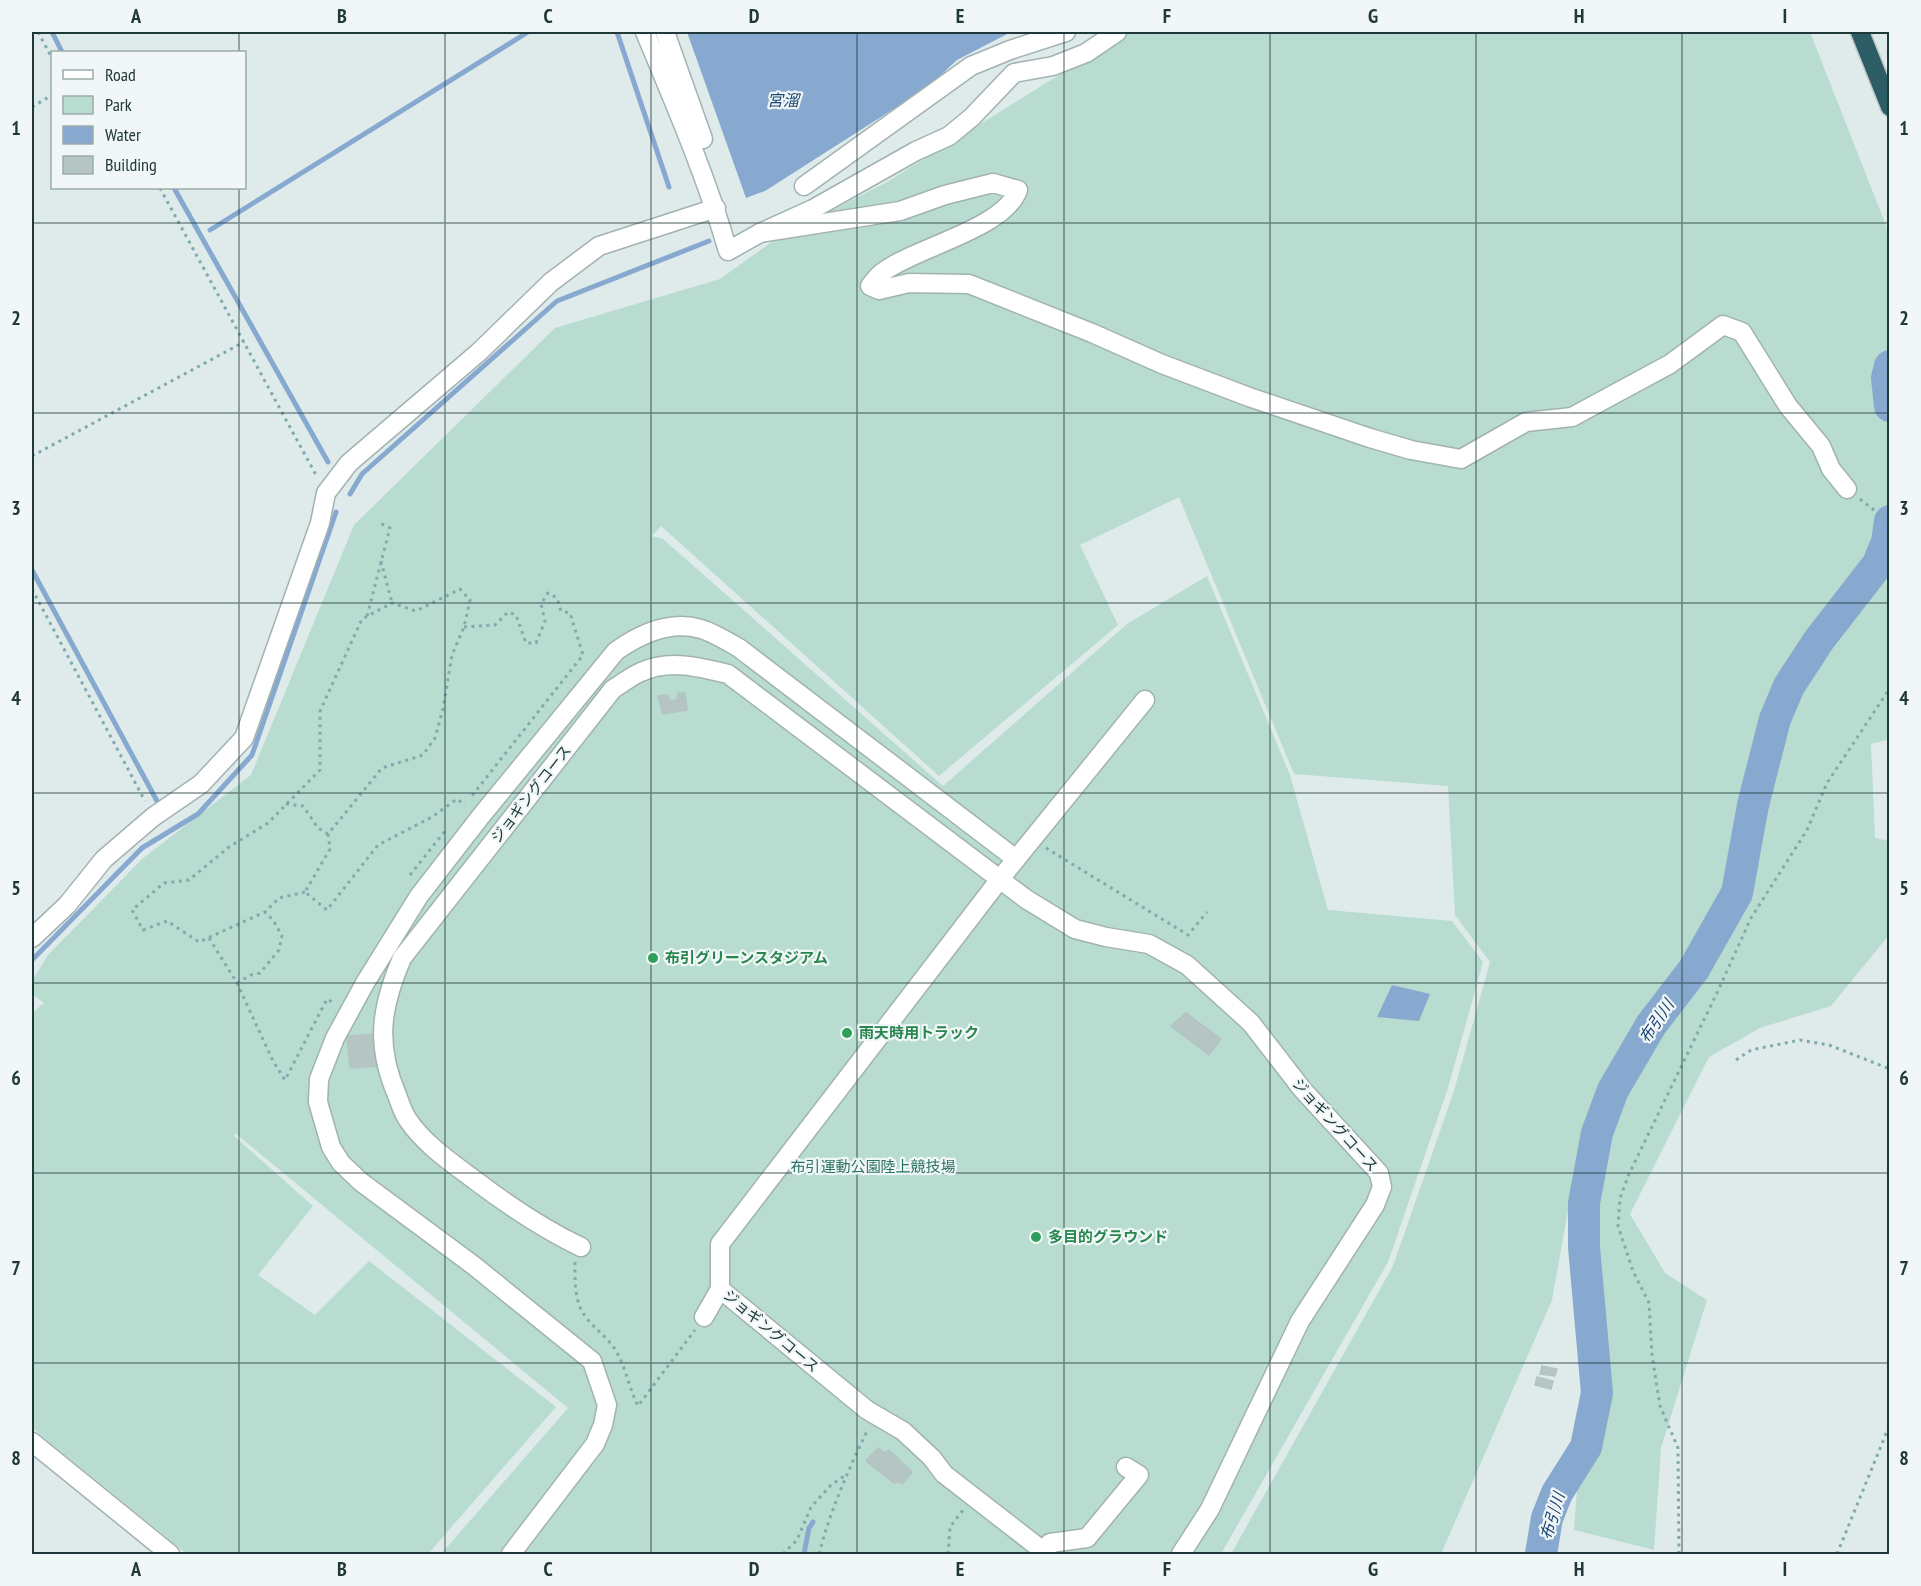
<svg xmlns="http://www.w3.org/2000/svg" width="1921" height="1586" font-family="'PT Sans Narrow','Noto Sans JP',sans-serif">
	<style>
		.green { fill: #b8dccf }
		.water { fill: #87a9d0 }
		.lines { fill: none; stroke-linecap: round; stroke-linejoin: round }
		.stream { stroke: #87a9d0; stroke-width: 5 }
		.river { stroke: #87a9d0; stroke-width: 32 }
		.building { fill: #b5c5c4; stroke: #b2c4c3; stroke-width: 1.5 }
		.minor-casing { stroke: #a2b2b2; stroke-width: 21 }
		.highway-casing { stroke: #c1c7c8; stroke-width: 21 }
		.path { stroke: #80abae; stroke-width: 3; stroke-dasharray: 3 4.5; stroke-linecap: butt }
		.minor { stroke: #fff; stroke-width: 18 }
		.highway { stroke: #2c5c66; stroke-width: 18 }
		.grid { fill: none; stroke: #20383a; stroke-width: 1.5; stroke-opacity: 0.55 }
		.leisure-dot { fill: #2e9e5b; stroke: #f0f7f6; stroke-width: 2 }
		.labels { text-anchor: middle; stroke-width: 4.5; stroke-linejoin: round; paint-order: stroke }
		.street-label { font-size: 15px; fill: #20383a; stroke: #f0f7f6 }
		.leisure-label { font-size: 15px; font-weight: bold; fill: #27864d; stroke: #f0f7f6; text-anchor: start }
		.park-label { font-size: 15px; fill: #2b7161; stroke: #f0f7f6 }
		.water-label { font-size: 16px; font-style: italic; fill: #1b4476; stroke: #f0f7f6 }
		.neatline { fill: none; stroke: #20383a; stroke-width: 2 }
		.grid-label { font-size: 20px; text-anchor: middle; font-weight: bold; fill: #20383a }
	</style>
	<rect width="100%" height="100%" fill="#dfebea"/>
	<!-- green -->
	<path class="green" d="M1128,32h682l79,201 1,506 -19,5 4,94 14,3v94l-58,71 -71,22 -51,29 -79,157 35,59 42,27 -46,148 -7,102 -80,-20 9,-118 -13,-212 -18,100 -111,254h-210l162,-288 61,-175 36,-129 -35,-47 -7,-129 -154,-12 -115,-277 -99,48 38,80 -179,151 -278,-250 -9,10 11,3 280,247 184,-162 80,-48 83,199 38,135 124,11 31,41 -35,126 -60,174 -167,292h-780l127,-146 -333,-275 -1,3 79,70 -55,69 57,40 54,-54 187,146 -128,147h-241l-155,-126v-415l12,-10 -12,-9v-13l16,-26 94,-96 109,-84 103,-250 201,-197 165,-49 53,-38 114,-59z"/>
	<!-- water -->
	<g class="water">
		<path d="M687,32h324l-54,28 -29,27 -163,104 -19,7z"/>
		<path d="M1392,985l38,9 -11,27 -42,-4z"/>
	</g>
	<g class="lines">
		<!-- stream -->
		<g class="stream">
			<path d="M52,32l10,20"/>
			<path d="M617,32l52,155"/>
			<path d="M174,188l154,274"/>
			<path d="M210,230l318,-198"/>
			<path d="M350,494l12,-20 195,-173 152,-60"/>
			<path d="M32,570l125,231"/>
			<path d="M32,960l110,-112 56,-34 54,-59 84,-243"/>
			<path d="M804,1554l5,-26 4,-6"/>
		</g>
		<!-- river -->
		<g class="river">
			<path d="M1890,366l-3,12 3,28"/>
			<path d="M1541,1554l6,-36 10,-25 29,-46 11,-54 -13,-146v-44l13,-70 16,-43 38,-65 43,-56 43,-76 16,-88 22,-86 14,-33 30,-46 59,-76 9,-22 3,-21"/>
		</g>
	</g>
	<!-- building -->
	<g class="building">
		<path d="M678,693h7l2,17 -24,4 -5,-18 9,-1 3,6 7,-1z"/>
		<path d="M1186,1013l35,26 -12,16 -38,-29z"/>
		<path d="M374,1034l2,32 -26,2 -3,-32z"/>
		<path d="M1542,1366l15,3 -2,7 -15,-2z"/>
		<path d="M1537,1377l16,4 -2,8 -16,-4z"/>
		<path d="M878,1448l7,5 4,-3 23,22 -10,12 -3,-2 -5,1 -28,-22z"/>
	</g>
	<g class="lines">
		<!-- minor casing -->
		<g class="minor-casing">
			<g id="minor">
				<path d="M645,32c30,72 61,144 83,219l32,-18 53,-24 103,-58 33,-15 23,-19 42,-44 39,-7 33,-13 31,-21"/>
				<path d="M665,32l38,107"/>
				<path d="M804,186l167,-120 39,-16 56,-18"/>
				<path d="M760,233l140,-22 45,-16 48,-12 25,7c-14,39 -102,57 -135,82 -5,3 -9,9 -13,14l9,4 30,-7 60,1 123,49 70,31 87,33 121,41 41,12 50,9 65,-37 46,-5 98,-53 53,-39 19,7 46,74 33,40 10,23 16,20"/>
				<path d="M32,938l35,-33 37,-46 49,-42 48,-33 43,-46 76,-215 6,-30 23,-30 130,-111 72,-70 48,-36 117,-38"/>
				<path d="M581,1247c-38,-18 -72,-41 -105,-66 -24,-18 -51,-36 -68,-61 -5,-7 -8,-17 -11,-25 -22,-51 -16,-88 5,-137l211,-269c9,-5 18,-13 28,-17 28,-13 59,-5 87,2l298,225 49,30 31,8 43,7 38,21 64,58 51,66 77,84 3,14 -7,18 -75,116 -90,188 -29,45"/>
				<path d="M720,1289l147,121 36,21 29,27 12,16 103,80"/>
				<path d="M704,1317l16,-28v-45l280,-365 145,-179"/>
				<path d="M32,1442l138,112"/>
				<path d="M1044,1551l6,-8 37,-5 52,-63 -13,-8"/>
				<path d="M511,1554l84,-110 8,-19 4,-20 -15,-44 -119,-96 -112,-83 -20,-19 -10,-16 -13,-45 1,-23 16,-41 30,-55 54,-87 62,-80 135,-165c24,-17 55,-31 85,-22 13,4 26,12 38,19l277,211"/>
			</g>
		</g>
		<!-- highway casing -->
		<g class="highway-casing">
			<path id="highway" d="M1860,32l30,75"/>
		</g>
		<!-- path -->
		<g class="path">
			<path d="M38,32l14,26"/>
			<path d="M32,107l20,-12"/>
			<path d="M160,188l156,287"/>
			<path d="M32,456l212,-114"/>
			<path d="M1860,499l19,15 11,13"/>
			<path d="M381,561l11,42"/>
			<path d="M32,589l113,212"/>
			<path d="M367,616l23,-88 -10,-5"/>
			<path d="M464,627l31,-2 13,-13 8,3 10,28h10l9,-22 -4,-17 7,-11 9,5 4,13 9,2 13,42 -112,142"/>
			<path d="M286,804l17,2 15,22 10,6"/>
			<path d="M1046,848l142,87 19,-23"/>
			<path d="M410,875l35,-44"/>
			<path d="M305,892l-26,6 -14,14 -66,30 -32,-21 -24,9 -11,-20 32,-27 25,-3 40,-33 39,-24 52,-53v-59l42,-92 30,-16 24,8 44,-22 10,11 -6,27 -12,28 -9,54 -8,29 -12,17 -41,13 -54,66 2,15 -25,43 22,18 51,-65 54,-28 25,-18 8,6"/>
			<path d="M209,938l28,45 36,78 12,19 42,-81 7,4"/>
			<path d="M237,983l14,-8 9,-2 19,-23 3,-14 -9,-16 -8,-8"/>
			<path d="M1736,1060l15,-10 49,-10 29,5 61,24"/>
			<path d="M575,1262c0,18 -1,39 10,54 9,13 23,21 31,35 10,17 13,37 22,55l57,-76"/>
			<path d="M783,1554l14,-14 14,-33 20,-22 15,-10"/>
			<path d="M819,1554c11,-43 29,-83 48,-123"/>
			<path d="M948,1554l2,-27 13,-17"/>
			<path d="M1679,1554l-1,-106 -18,-42 -8,-51 -3,-52 -16,-32 -15,-45 2,-28 9,-24 88,-181 34,-75 56,-88 20,-47 63,-95"/>
			<path d="M1837,1554l53,-130"/>
		</g>
		<!-- minor -->
		<use href="#minor" class="minor"/>
		<!-- highway -->
		<use href="#highway" class="highway"/>
	</g>
	<!-- grid -->
	<path class="grid" d="M239,32v20M445,32v1522M651,32v1522M857,32v1522M1064,32v1522M1270,32v1522M1476,32v1522M1682,32v1522M239,188v1366M32,223h1858M32,413h1858M32,603h1858M32,793h1858M32,983h1858M32,1173h1858M32,1363h1858"/>
	<!-- markers -->
	<g class="leisure-dot">
		<circle cx="653" cy="958" r="6"/>
		<circle cx="847" cy="1033" r="6"/>
		<circle cx="1036" cy="1237" r="6"/>
	</g>
	<g class="labels">
		<!-- street labels -->
		<g class="street-label">
			<text transform="translate(531 794) rotate(-52)" y="5">ジョギングコース</text>
			<text transform="translate(1335 1125) rotate(48)" y="5">ジョギングコース</text>
			<text transform="translate(771 1331) rotate(40)" y="5">ジョギングコース</text>
		</g>
		<!-- leisure labels -->
		<g class="leisure-label">
			<text x="665" y="963">布引グリーンスタジアム</text>
			<text x="859" y="1038">雨天時用トラック</text>
			<text x="1048" y="1242">多目的グラウンド</text>
		</g>
		<!-- park labels -->
		<g class="park-label">
			<text x="873" y="1172">布引運動公園陸上競技場</text>
		</g>
		<!-- water labels -->
		<g class="water-label">
			<text x="783" y="106">宮溜</text>
			<text transform="translate(1656 1021) rotate(-56)" y="6">布引川</text>
			<text transform="translate(1552 1516) rotate(-73)" y="6">布引川</text>
		</g>
	</g>
	<!-- border -->
	<rect width="1921" height="1586" fill="none" stroke="#f0f7f6" stroke-width="66"/>
	<!-- legend -->
	<rect x="51" y="51" width="195" height="138" fill="#f0f7f6" stroke="#9dabab" stroke-width="1.5"/>
	<rect x="63" y="70" width="30" height="9" fill="#ffffff" stroke="#9dabab" stroke-width="1.5"/>
	<text x="105" y="81" font-size="18" fill="#20383a">Road</text>
	<rect x="63" y="96" width="30" height="18" fill="#b8dccf" stroke="#9dabab" stroke-width="1.5"/>
	<text x="105" y="111" font-size="18" fill="#20383a">Park</text>
	<rect x="63" y="126" width="30" height="18" fill="#87a9d0" stroke="#9dabab" stroke-width="1.5"/>
	<text x="105" y="141" font-size="18" fill="#20383a">Water</text>
	<rect x="63" y="156" width="30" height="18" fill="#b5c5c4" stroke="#9dabab" stroke-width="1.5"/>
	<text x="105" y="171" font-size="18" fill="#20383a">Building</text>
	<rect x="33" y="33" width="1855" height="1520" class="neatline"/>
	<g class="grid-label">
		<text x="136" y="23">A</text>
		<text x="342" y="23">B</text>
		<text x="548" y="23">C</text>
		<text x="754" y="23">D</text>
		<text x="960" y="23">E</text>
		<text x="1167" y="23">F</text>
		<text x="1373" y="23">G</text>
		<text x="1579" y="23">H</text>
		<text x="1785" y="23">I</text>
		<text x="16" y="135">1</text>
		<text x="1904" y="135">1</text>
		<text x="16" y="325">2</text>
		<text x="1904" y="325">2</text>
		<text x="16" y="515">3</text>
		<text x="1904" y="515">3</text>
		<text x="16" y="705">4</text>
		<text x="1904" y="705">4</text>
		<text x="16" y="895">5</text>
		<text x="1904" y="895">5</text>
		<text x="16" y="1085">6</text>
		<text x="1904" y="1085">6</text>
		<text x="16" y="1275">7</text>
		<text x="1904" y="1275">7</text>
		<text x="16" y="1465">8</text>
		<text x="1904" y="1465">8</text>
		<text x="136" y="1576">A</text>
		<text x="342" y="1576">B</text>
		<text x="548" y="1576">C</text>
		<text x="754" y="1576">D</text>
		<text x="960" y="1576">E</text>
		<text x="1167" y="1576">F</text>
		<text x="1373" y="1576">G</text>
		<text x="1579" y="1576">H</text>
		<text x="1785" y="1576">I</text>
	</g>
</svg>
